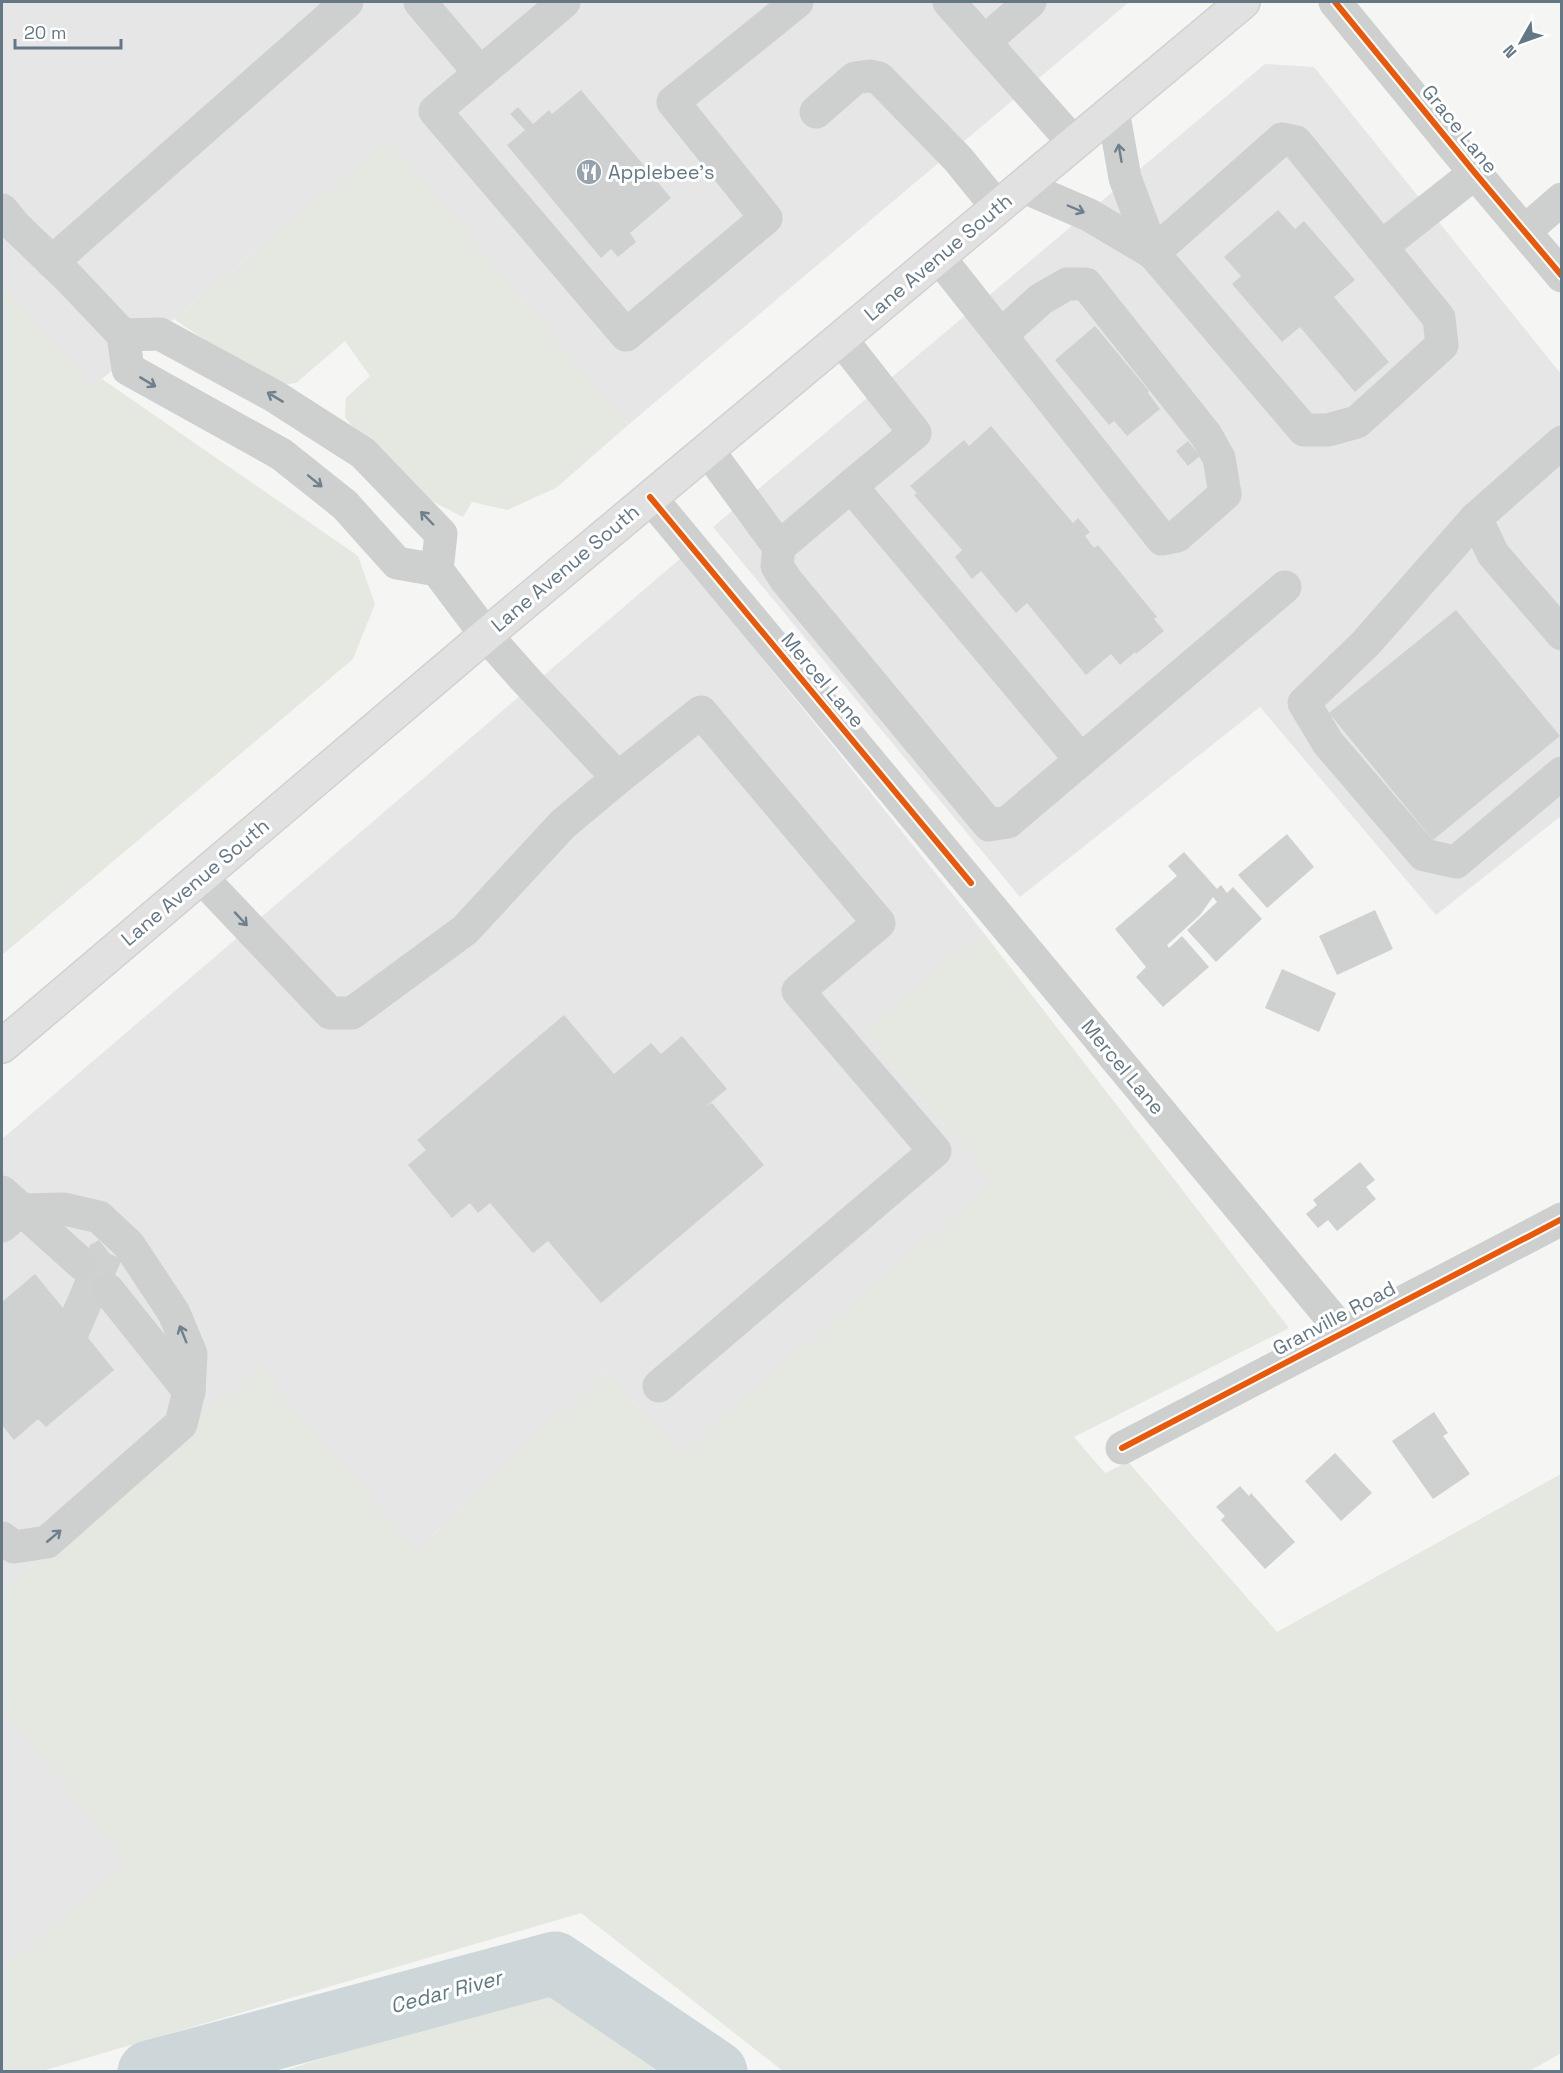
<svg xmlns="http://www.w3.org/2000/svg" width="1563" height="2073" font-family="'Space Grotesk',sans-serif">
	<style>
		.built { fill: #e5e6e5 }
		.green { fill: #e4e8e1 }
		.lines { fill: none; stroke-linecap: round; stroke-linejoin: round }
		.river { stroke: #cdd6d8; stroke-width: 63 }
		.building { fill: #cfd1d0 }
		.major-casing { stroke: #d0d2d2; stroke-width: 36 }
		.minor { stroke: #ced0d0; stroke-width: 33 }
		.major { stroke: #e1e1e2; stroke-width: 33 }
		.cycleway-casing { stroke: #fff; stroke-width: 10 }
		.cycleway { stroke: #e8590c; stroke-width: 6 }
		.oneway { stroke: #6e808c }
		.labels { text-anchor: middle; stroke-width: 6; stroke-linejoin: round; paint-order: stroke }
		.street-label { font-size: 20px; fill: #637785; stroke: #fff }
		.poi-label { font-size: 20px; fill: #637785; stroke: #fff; text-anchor: start }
		.water-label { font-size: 21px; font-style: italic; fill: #5f7a82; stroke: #fff }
	</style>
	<rect width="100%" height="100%" fill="#f5f5f3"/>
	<!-- built -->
	<g class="built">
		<path d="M2,2h1127l-501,423 -238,-286 -299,249 -89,-105z"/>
		<path d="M1265,64l49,3 247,307v442l-125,99 -176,-208 -240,190 -307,-370z"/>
		<path d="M681,558l302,374 -120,99 130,151 -314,272 -73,-84 -189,180 -158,-183 -257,224v-452z"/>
		<path d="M2,1708l126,156 -126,104z"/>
	</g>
	<!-- green -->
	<g class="green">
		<path d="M390,139l238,286 -72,63 -49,22 -35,-8 -9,15 -39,-20 -66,-63 -13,-17 1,-19 24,-22 -25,-35 -49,42 -23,3 -99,-67z"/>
		<path d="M2,283l89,104 11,-8 256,177 17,48 -22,55 -351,296z"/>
		<path d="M983,932l306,396 -215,109 31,36 23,-11 149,170 284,-158v579l-33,19 -745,-1 -202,-158 -539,158h-40v-103l126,-104 -126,-156v-117l257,-224 158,183 189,-180 73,84 314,-272 -130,-151z"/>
		<path d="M545,1987l131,84h-393z"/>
	</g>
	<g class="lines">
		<!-- river -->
		<path class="river" d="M149,2072l406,-109 161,109"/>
	</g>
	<!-- building -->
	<g class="building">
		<path d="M581,90l90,108 -41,35 6,9 -18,15 -7,-8 -10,9 -94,-113 18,-15 -15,-16 8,-7 15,17 16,-14 3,4z"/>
		<path d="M1278,210l17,19 9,-8 51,59 -21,17 55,65 -34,30 -55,-65 -18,15 -50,-58 9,-8 -17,-19z"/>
		<path d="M1095,326l54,65 -1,2 12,16 -33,27 -13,-15 -5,4 -54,-65z"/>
		<path d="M991,426l82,97 5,-5 12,14 -5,4 9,12 4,-3 59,72 -3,2 10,12 -28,23 -1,-2 -15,13 -9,-11 -25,21 -59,-72 -11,10 -35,-42 -9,8 -17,-22 7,-7 -48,-55 3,-2 -7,-7 54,-46 5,6z"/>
		<path d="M1188,441l12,15 -12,10 -12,-15z"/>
		<path d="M1456,610l104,126 -127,104 -104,-127z"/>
		<path d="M1287,834l27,33 -47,41 -29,-33z"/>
		<path d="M1184,852l33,37 4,-4 6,8 6,-6 29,32 -46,43 -29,-32 30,-28 -4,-5 -13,18 -33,30 2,3 13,-12 27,31 -46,40 -27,-30 10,-10 -31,-38 62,-53 -9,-10z"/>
		<path d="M1375,910l18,39 -56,26 -18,-39z"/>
		<path d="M1282,969l54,24 -17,39 -54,-24z"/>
		<path d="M564,1015l50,59 37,-31 10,11 21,-18 45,53 -22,18 7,-4 52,62 -163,138 -53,-62 -15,12 -43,-50 -12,10 -8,-10 -18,15 -44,-53 18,-15 -9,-10z"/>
		<path d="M1360,1162l15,18 -9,7 10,12 -39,32 -9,-11 -10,8 -12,-14 11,-9 -4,-5z"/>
		<path d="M99,1240l11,14 12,5 -34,79 26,32 -68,57 -8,-8 -24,21 -12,-15v-123l33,-28 28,34 27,-63z"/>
		<path d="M1434,1412l14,21 -5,3 27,38 -37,25 -41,-58z"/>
		<path d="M1335,1453l37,40 -31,28 -36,-40z"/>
		<path d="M1240,1486l9,10 2,-3 44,49 -30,27 -44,-49 4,-4 -9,-9z"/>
	</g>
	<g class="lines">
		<!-- major casing -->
		<g class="major-casing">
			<path id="major" d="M2,1046l484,-411 757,-633"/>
		</g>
		<!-- minor -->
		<g class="minor">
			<path d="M420,2l60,71 84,-71"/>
			<path d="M949,2l125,141"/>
			<path d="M1335,2l140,171 87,103"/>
			<path d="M984,42l46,-40"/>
			<path d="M480,73l-45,38 191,224 140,-117 -93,-116 124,-100"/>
			<path d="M816,112l39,-34 14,-2 10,2 79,81 39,48"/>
			<path d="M1282,139l14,3 143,176 3,27 -85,77 -29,8h-24l-151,-177z"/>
			<path d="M1022,186l67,29 64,38 -28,-75 -12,-68"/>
			<path d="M2,210l14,17 52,50 55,58 5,34 153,85 64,51 52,58 40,7 49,65 39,44 93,99 -55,46 -98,106 -113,83h-22l-129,-136"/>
			<path d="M1525,231l37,-32"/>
			<path d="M1381,247l94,-74"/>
			<path d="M938,256l224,283 15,-3 48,-42 -6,-36 -13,-23 -120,-151h-19l-26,15 -40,36"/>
			<path d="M52,262l295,-260"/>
			<path d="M123,335l37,-1 114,62 89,57 78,81 -4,36"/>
			<path d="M841,339l74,94 -64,53 230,274"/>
			<path d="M1562,442l-86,76 -110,125 -62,60 24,40 96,112 32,7 106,-89"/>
			<path d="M707,449l72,98 -2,19 9,14 203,245 19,-3 277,-235"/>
			<path d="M650,497l693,835"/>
			<path d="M1476,518l17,36 69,80"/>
			<path d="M779,547l72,-61"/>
			<path d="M618,778l83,-66 178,211 -81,68 137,160 -276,235"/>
			<path d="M2,1192l80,72"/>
			<path d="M2,1226l19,-16 43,-1 35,8 30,28 45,68 17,41 -2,37 -8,33 -134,118 -33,5 -12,-9"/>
			<path d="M108,1290l81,101"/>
			<path d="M1122,1448l440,-229"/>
		</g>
		<!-- major -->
		<use href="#major" class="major"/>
		<!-- cycleway casing -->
		<g class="cycleway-casing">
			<g id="cycleway">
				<path d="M1335,2l140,171 87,103"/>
				<path d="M650,497l321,386"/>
				<path d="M1122,1448l440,-229"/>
			</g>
		</g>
		<!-- cycleway -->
		<use href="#cycleway" class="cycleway"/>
	</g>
	<!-- one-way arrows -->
	<defs><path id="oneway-shaft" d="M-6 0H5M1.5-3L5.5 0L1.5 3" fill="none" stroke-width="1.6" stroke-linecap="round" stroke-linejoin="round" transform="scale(1.5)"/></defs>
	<g class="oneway">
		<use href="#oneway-shaft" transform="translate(1120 153) rotate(-100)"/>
		<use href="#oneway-shaft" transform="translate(1076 209) rotate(23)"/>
		<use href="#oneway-shaft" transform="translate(148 382) rotate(31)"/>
		<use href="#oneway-shaft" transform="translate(275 397) rotate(-149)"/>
		<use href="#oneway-shaft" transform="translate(315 481) rotate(39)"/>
		<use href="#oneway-shaft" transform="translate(427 518) rotate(-134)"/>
		<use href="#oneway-shaft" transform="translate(241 919) rotate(47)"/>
		<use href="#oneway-shaft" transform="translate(183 1334) rotate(-112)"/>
		<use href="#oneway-shaft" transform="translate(54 1536) rotate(-40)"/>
	</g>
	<!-- icons -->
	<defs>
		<g id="restaurant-disc" transform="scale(1.35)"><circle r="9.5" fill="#96a3ac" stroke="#fff"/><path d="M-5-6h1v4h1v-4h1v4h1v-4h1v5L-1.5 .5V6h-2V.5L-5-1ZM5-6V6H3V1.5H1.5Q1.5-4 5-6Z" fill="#fff"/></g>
	</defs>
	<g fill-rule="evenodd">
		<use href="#restaurant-disc" x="589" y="172"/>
	</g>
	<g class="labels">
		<!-- street labels -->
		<g class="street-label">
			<text transform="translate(1460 129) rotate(51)" y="7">Grace Lane</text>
			<text transform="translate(938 257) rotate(-40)" y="7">Lane Avenue South</text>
			<text transform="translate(565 568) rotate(-40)" y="7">Lane Avenue South</text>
			<text transform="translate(823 680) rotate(50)" y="7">Mercel Lane</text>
			<text transform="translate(195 882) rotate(-40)" y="7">Lane Avenue South</text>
			<text transform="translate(1123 1067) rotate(50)" y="7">Mercel Lane</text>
			<text transform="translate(1334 1318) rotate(-28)" y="7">Granville Road</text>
		</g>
		<!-- poi labels -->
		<g class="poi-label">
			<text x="608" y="179">Applebee's</text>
		</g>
		<!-- water labels -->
		<g class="water-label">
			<text transform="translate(446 1992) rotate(-15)" y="7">Cedar River</text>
		</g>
	</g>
	<!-- border -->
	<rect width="1563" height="2073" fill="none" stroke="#637785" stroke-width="6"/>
	<!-- north arrow -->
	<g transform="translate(1521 42) rotate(230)" stroke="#ffffff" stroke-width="4.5" paint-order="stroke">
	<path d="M0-4.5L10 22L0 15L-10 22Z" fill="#637785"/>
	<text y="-9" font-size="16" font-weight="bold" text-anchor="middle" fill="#637785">N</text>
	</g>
	<!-- scale -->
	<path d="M15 39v9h106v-9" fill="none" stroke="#637785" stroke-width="3"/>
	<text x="24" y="39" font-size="18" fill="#637785" stroke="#ffffff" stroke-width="4.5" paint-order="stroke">20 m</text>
</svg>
